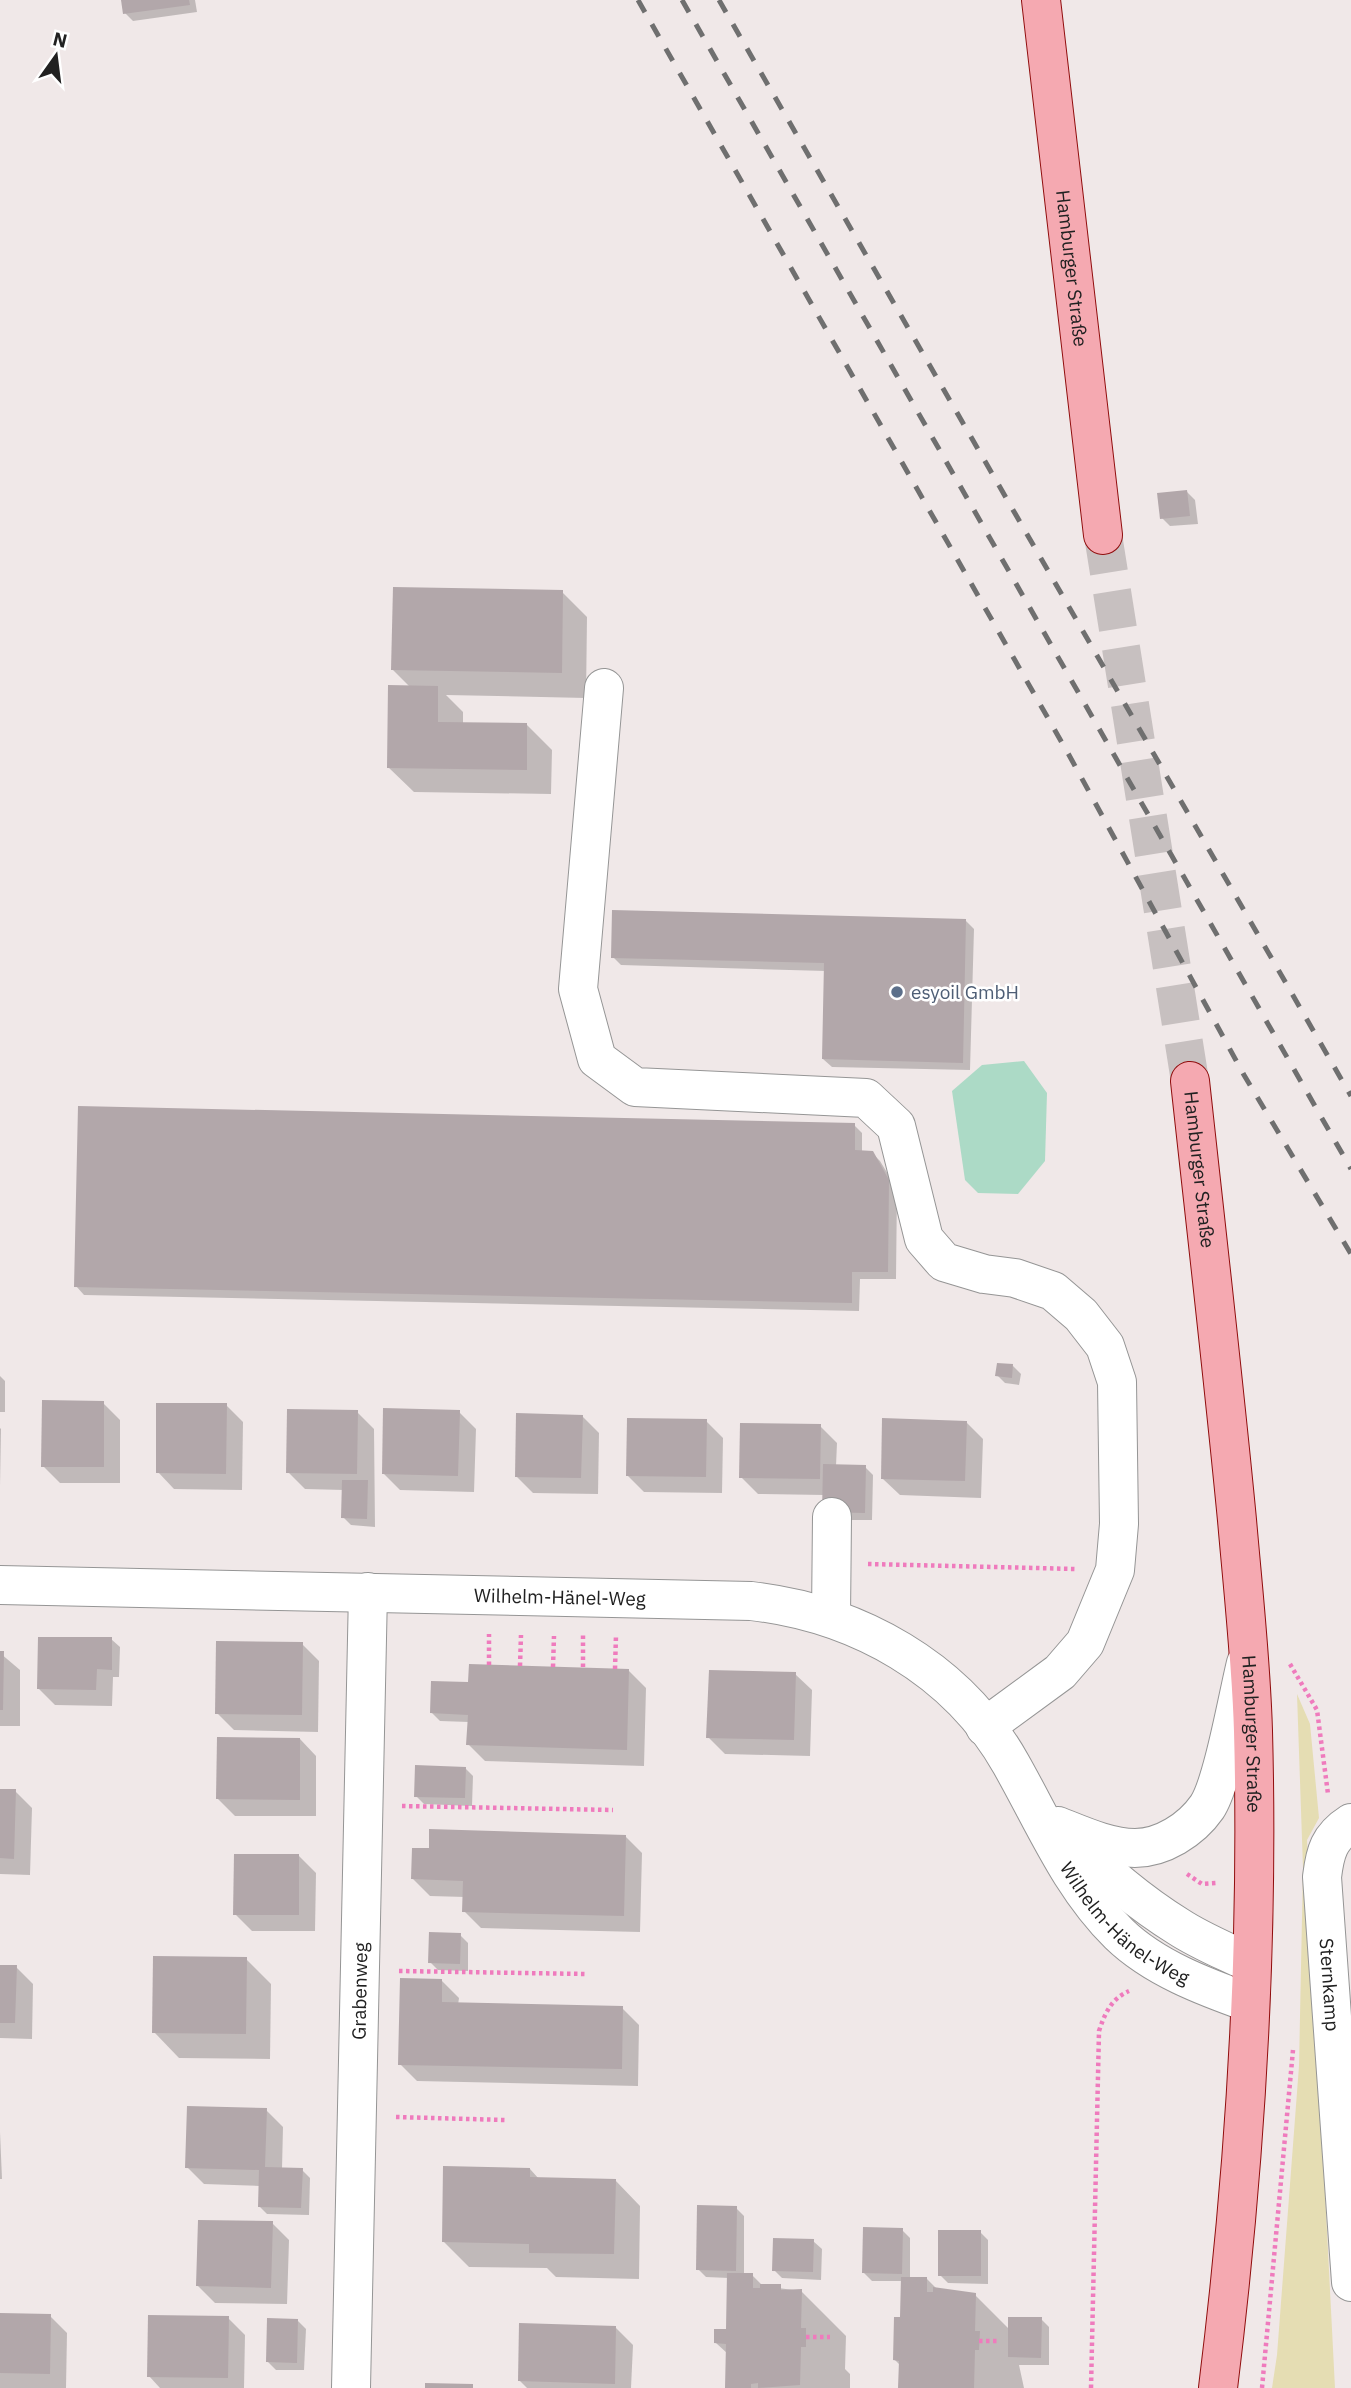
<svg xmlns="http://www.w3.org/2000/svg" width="1351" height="2388" font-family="'IBM Plex Sans',sans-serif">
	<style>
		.grass { fill: #e5ddb3 }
		.water { fill: #acdac6 }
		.shadow { fill: #0003 }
		.building { fill: #b2a7aa }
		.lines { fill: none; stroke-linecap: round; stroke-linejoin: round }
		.major-tunnel { stroke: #c7c0c0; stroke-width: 38; stroke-dasharray: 38 19; stroke-linecap: butt }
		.minor-casing { stroke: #959595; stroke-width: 40 }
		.major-casing { stroke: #900d0d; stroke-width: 40 }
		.path { stroke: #ef7bbd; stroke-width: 4.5; stroke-dasharray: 3.5 3.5; stroke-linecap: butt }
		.minor { stroke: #fff; stroke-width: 38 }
		.major { stroke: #f5a9b1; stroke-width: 38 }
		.rail { stroke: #6f6f6f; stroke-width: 5; stroke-dasharray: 14 14; stroke-linecap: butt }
		.service-dot { fill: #5c6f8a; stroke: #fff; stroke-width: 2.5 }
		.labels { text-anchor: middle; stroke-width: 5; stroke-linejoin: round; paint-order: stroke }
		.street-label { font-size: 19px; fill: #212121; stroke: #fff }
		.service-label { font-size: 19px; fill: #4e5e75; stroke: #fff; text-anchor: start }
	</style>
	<rect width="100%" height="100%" fill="#f0e8e8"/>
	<!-- grass -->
	<path class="grass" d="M1297,1694l13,30 9,94 -12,22 28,548h-63l5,-33 22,-289 4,-198z"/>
	<!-- water -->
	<path class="water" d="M1024,1061l23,32 -2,68 -27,33 -40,-1 -13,-13 -13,-89 30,-26z"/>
	<!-- shadow -->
	<g class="shadow">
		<path d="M123,0h72l2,12 -64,9 -8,-8z"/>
		<path d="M1187,492l8,8 3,24 -28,2 -8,-8z"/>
		<path d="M562,592l25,25 -1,81 -140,-3 17,17v12l64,1 25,25 -1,44 -137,-2 -26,-25 22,-80 -17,-17z"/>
		<path d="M966,921l8,8 -4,141 -138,-3 -9,-8 3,-88 -205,-6 -8,-8z"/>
		<path d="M854,1125l8,8v19l10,1 8,8 17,28 -1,90h-36l-1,32 -775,-16 -8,-9z"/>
		<path d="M1013,1366l8,8 -2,11 -14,-2 -8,-8z"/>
		<path d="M0,1376l5,5v31h-5z"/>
		<path d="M103,1403l17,17v63h-60l-17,-17z"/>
		<path d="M226,1405l17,17 -1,68 -68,-1 -16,-17z"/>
		<path d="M357,1412l17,17 1,98 -24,-2 -8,-8 1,-27 -39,-1 -17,-17z"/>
		<path d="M459,1412l17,17 -2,63 -74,-2 -17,-17z"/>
		<path d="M582,1416l17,17 -1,61 -65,-1 -17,-17z"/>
		<path d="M706,1421l17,17 -1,55 -78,-1 -17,-17z"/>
		<path d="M966,1422l17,17 -2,59 -81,-3 -17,-16z"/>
		<path d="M820,1426l17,17 -1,23 29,1 8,8 -1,45h-40l-8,-25 -66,-1 -17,-17z"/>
		<path d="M0,1428l1,1 -1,57z"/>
		<path d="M111,1639l9,8 -1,30h-6l-1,29 -57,-1 -17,-17z"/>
		<path d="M302,1644l17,17 -1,71 -84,-2 -17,-17z"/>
		<path d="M0,1653l20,17v56h-20z"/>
		<path d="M629,1671l17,17 -2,78 -159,-5 -17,-17 1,-22 -29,-1 -8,-8 38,-29z"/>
		<path d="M795,1674l17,16 -2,66 -85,-2 -17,-17z"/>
		<path d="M300,1739l16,17v60h-81l-17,-17z"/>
		<path d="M465,1768l8,8 -1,30 -48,-2 -8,-8z"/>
		<path d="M0,1791h15l17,17 -2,67 -30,-1z"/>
		<path d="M625,1836l17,17 -2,79 -159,-4 -17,-17 1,-14 -35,-1 -17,-17 21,-29z"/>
		<path d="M299,1856l17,17 -1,58h-63l-17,-17z"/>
		<path d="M460,1935l8,8v28l-30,-1 -8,-8z"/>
		<path d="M246,1959l25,25 -1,75 -91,-1 -25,-26z"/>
		<path d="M0,1967h16l17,17 -1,55 -32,-1z"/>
		<path d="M442,1981l17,17 -1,7 164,3 17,17 -1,61 -221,-5 -17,-17z"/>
		<path d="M266,2110l17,17 -1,42 20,1 8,8 -1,37 -42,-1 -8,-8 1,-20 -56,-2 -17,-17z"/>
		<path d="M0,2132l2,47h-2z"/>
		<path d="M530,2169l9,10 76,1 25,26 -1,73 -83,-2 -9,-9 -78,-1 -26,-26z"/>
		<path d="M736,2208l8,8v59h8l11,11 38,5 45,45 -1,33 5,5v14h-123l1,-34 -12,-11 12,-13 1,-52 -23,-1 -8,-8z"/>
		<path d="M272,2223l17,17 -2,64 -72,-1 -17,-17z"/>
		<path d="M902,2230l8,8v40l17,1 10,10 38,6 35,35 31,-11 8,8v38h-30l5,23h-124l1,-22 -6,-6 7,-41 1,-38h-31l-8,-8z"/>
		<path d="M980,2232l8,8v44l-40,-1 -8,-8z"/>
		<path d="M813,2241l9,8 -1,31 -39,-2 -8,-8z"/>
		<path d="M0,2315l50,1 17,17 -1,55h-66z"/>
		<path d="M228,2318l17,17 -1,53h-84l-11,-12z"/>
		<path d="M298,2321l8,8 -2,41h-28l-8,-8z"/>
		<path d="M616,2328l17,17 -2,43h-104l-8,-8z"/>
	</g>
	<!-- building -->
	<g class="building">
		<path d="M121,0h68l1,5 -67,9z"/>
		<path d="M1187,490l3,26 -30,3 -3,-26z"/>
		<path d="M393,587l170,3 -1,83 -171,-3z"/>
		<path d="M388,685l50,1v36l89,1v47l-140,-2z"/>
		<path d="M612,910l354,9 -3,144 -141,-4 2,-96 -213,-5z"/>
		<path d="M78,1106l777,17v27l18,1 16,29 -1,92h-36v31l-778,-16z"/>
		<path d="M997,1363l16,1 -1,14 -17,-2z"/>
		<path d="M42,1400l62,1v66h-63z"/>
		<path d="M156,1403h71l-1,71 -70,-1z"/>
		<path d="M383,1408l77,2 -2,66 -76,-2z"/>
		<path d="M287,1409l71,1 -1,64 -71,-1z"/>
		<path d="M516,1413l67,2 -2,63 -66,-1z"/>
		<path d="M627,1418l80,1 -1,58 -80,-1z"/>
		<path d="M882,1418l85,3 -2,60 -84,-2z"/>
		<path d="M740,1423l81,1 -1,55 -81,-1z"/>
		<path d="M823,1464l43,1 -1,48 -43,-1z"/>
		<path d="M342,1480h26l-1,39 -26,-1z"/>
		<path d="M38,1637h74v33l-15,-1 -1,21 -59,-1z"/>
		<path d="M216,1641l87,1 -1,73 -87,-1z"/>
		<path d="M0,1651h4l-1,59h-3z"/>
		<path d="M469,1664l160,5 -2,81 -161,-5 2,-30 -38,-2 1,-32 37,1z"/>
		<path d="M709,1670l87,2 -2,68 -88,-2z"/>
		<path d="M217,1737l83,1v62l-84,-1z"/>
		<path d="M415,1765l51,2 -1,31 -51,-1z"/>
		<path d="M0,1789h16l-2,70 -14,-1z"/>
		<path d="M429,1829l197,6 -2,81 -162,-4 1,-31 -52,-2 1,-31h17z"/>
		<path d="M234,1854h65v61h-66z"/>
		<path d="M429,1932l32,1 -1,31 -32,-1z"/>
		<path d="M153,1956l94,1 -1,77 -94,-1z"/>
		<path d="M0,1965h17l-2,58h-15z"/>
		<path d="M400,1978l42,1v23l181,4 -1,63 -224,-4z"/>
		<path d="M187,2106l80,2 -2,59 38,1 -2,40 -43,-1 1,-37 -74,-2z"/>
		<path d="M443,2166l87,2v9l86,2 -2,75 -85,-1v-9l-87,-2z"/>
		<path d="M697,2205l40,1 -1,65 -40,-1z"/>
		<path d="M198,2220l75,1 -2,67 -75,-2z"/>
		<path d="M863,2227l40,1 -1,46 -40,-1z"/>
		<rect x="938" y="2230" width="43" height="46"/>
		<path d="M773,2238l41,1 -1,33 -41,-1z"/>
		<path d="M727,2273h26v15h7v-4h21v6l21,-1 -1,39h5v19h-5l-1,38 -42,3v-5l-7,1v4h-26l1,-44 -12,-1v-14h12z"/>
		<path d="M901,2277h26v15h6v-5l43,6 -1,38h5l-1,19h-4l-1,38h-76l1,-27 -6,-1 1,-43h6z"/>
		<path d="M0,2313l51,1 -1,60 -50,-1z"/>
		<path d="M148,2315l81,1 -1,62 -81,-1z"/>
		<path d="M1008,2317h34l-1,41 -33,-1z"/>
		<path d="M267,2318l31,1 -1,44 -31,-1z"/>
		<path d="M519,2323l97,3 -1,58 -97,-3z"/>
		<path d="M425,2383l48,1v4h-48z"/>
	</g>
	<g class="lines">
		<!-- major-tunnel -->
		<path class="major-tunnel" d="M1103,535l87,546"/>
		<!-- minor casing -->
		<g class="minor-casing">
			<g id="minor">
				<path d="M604,688l-26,301 19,70 38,28 231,11 30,28 28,113 20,23 40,12 31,4 38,13 28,24 24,31 12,36 2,142 -4,46 -30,73 -25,29 -75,55"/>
				<path id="s1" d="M0,1585l751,16c106,12 206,67 260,163 33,58 59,122 108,170 35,34 86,53 131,69"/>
				<path d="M831,1617l1,-100"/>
				<path id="s2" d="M1351,1823c-22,14 -26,29 -29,54l29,405"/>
				<path d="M1058,1826c23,9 51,22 77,22 27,0 56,-18 72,-41 16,-24 31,-112 39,-144"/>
				<path d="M1066,1834c34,35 71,67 113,93 23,15 49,25 73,37"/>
				<path id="s3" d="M351,2388l17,-796"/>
			</g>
		</g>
		<!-- major casing -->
		<g class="major-casing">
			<g id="major">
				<path id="s4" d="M1041,0l62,535"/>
				<path id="s5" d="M1190,1081c16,147 33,293 47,439 6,70 14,140 16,211 6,219 -8,439 -35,657"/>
			</g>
		</g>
		<!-- path -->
		<g class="path">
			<path d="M868,1564l208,5"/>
			<path d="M1290,1664l27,46 11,84"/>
			<path d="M489,1665v-31"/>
			<path d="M520,1666l1,-31"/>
			<path d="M553,1667l1,-31"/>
			<path d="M583,1667v-34"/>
			<path d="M615,1669l1,-34"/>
			<path d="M402,1806l211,4"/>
			<path d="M1187,1874l15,10 15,-1"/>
			<path d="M399,1971l187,3"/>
			<path d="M396,2117l109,3"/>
			<path d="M806,2337h24"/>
			<path d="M979,2341h20"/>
			<path d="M1091,2388l8,-357c6,-18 12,-32 30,-40"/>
			<path d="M1262,2388l31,-338"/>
		</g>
		<!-- minor -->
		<use href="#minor" class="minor"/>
		<!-- major -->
		<use href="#major" class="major"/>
		<!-- rail -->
		<g class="rail">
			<path d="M638,0l431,755 175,320 107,179"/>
			<path d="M682,0l669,1169"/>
			<path d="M719,0l632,1096"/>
		</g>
	</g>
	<!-- markers -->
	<circle class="service-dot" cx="897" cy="992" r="7"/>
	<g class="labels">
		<!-- street labels -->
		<g class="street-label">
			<text dy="7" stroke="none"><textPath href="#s4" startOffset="270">Hamburger Straße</textPath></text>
			<text dy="7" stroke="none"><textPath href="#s5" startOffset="89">Hamburger Straße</textPath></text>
			<text dy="7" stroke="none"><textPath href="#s1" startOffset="560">Wilhelm-Hänel-Weg</textPath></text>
			<text dy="7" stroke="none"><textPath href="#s5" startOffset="656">Hamburger Straße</textPath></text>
			<text dy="7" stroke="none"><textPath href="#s1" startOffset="1269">Wilhelm-Hänel-Weg</textPath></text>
			<text dy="7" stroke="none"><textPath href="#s2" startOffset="172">Sternkamp</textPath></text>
			<text dy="7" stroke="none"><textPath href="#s3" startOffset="397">Grabenweg</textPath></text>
		</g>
		<!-- service labels -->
		<g class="service-label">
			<text x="911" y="999">esyoil GmbH</text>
		</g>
	</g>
	<!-- north arrow -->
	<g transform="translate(56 56) rotate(14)" stroke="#ffffff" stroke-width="5" paint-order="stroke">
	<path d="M0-5L12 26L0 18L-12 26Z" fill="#212121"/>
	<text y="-10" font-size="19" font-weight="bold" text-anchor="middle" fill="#212121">N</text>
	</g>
</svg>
